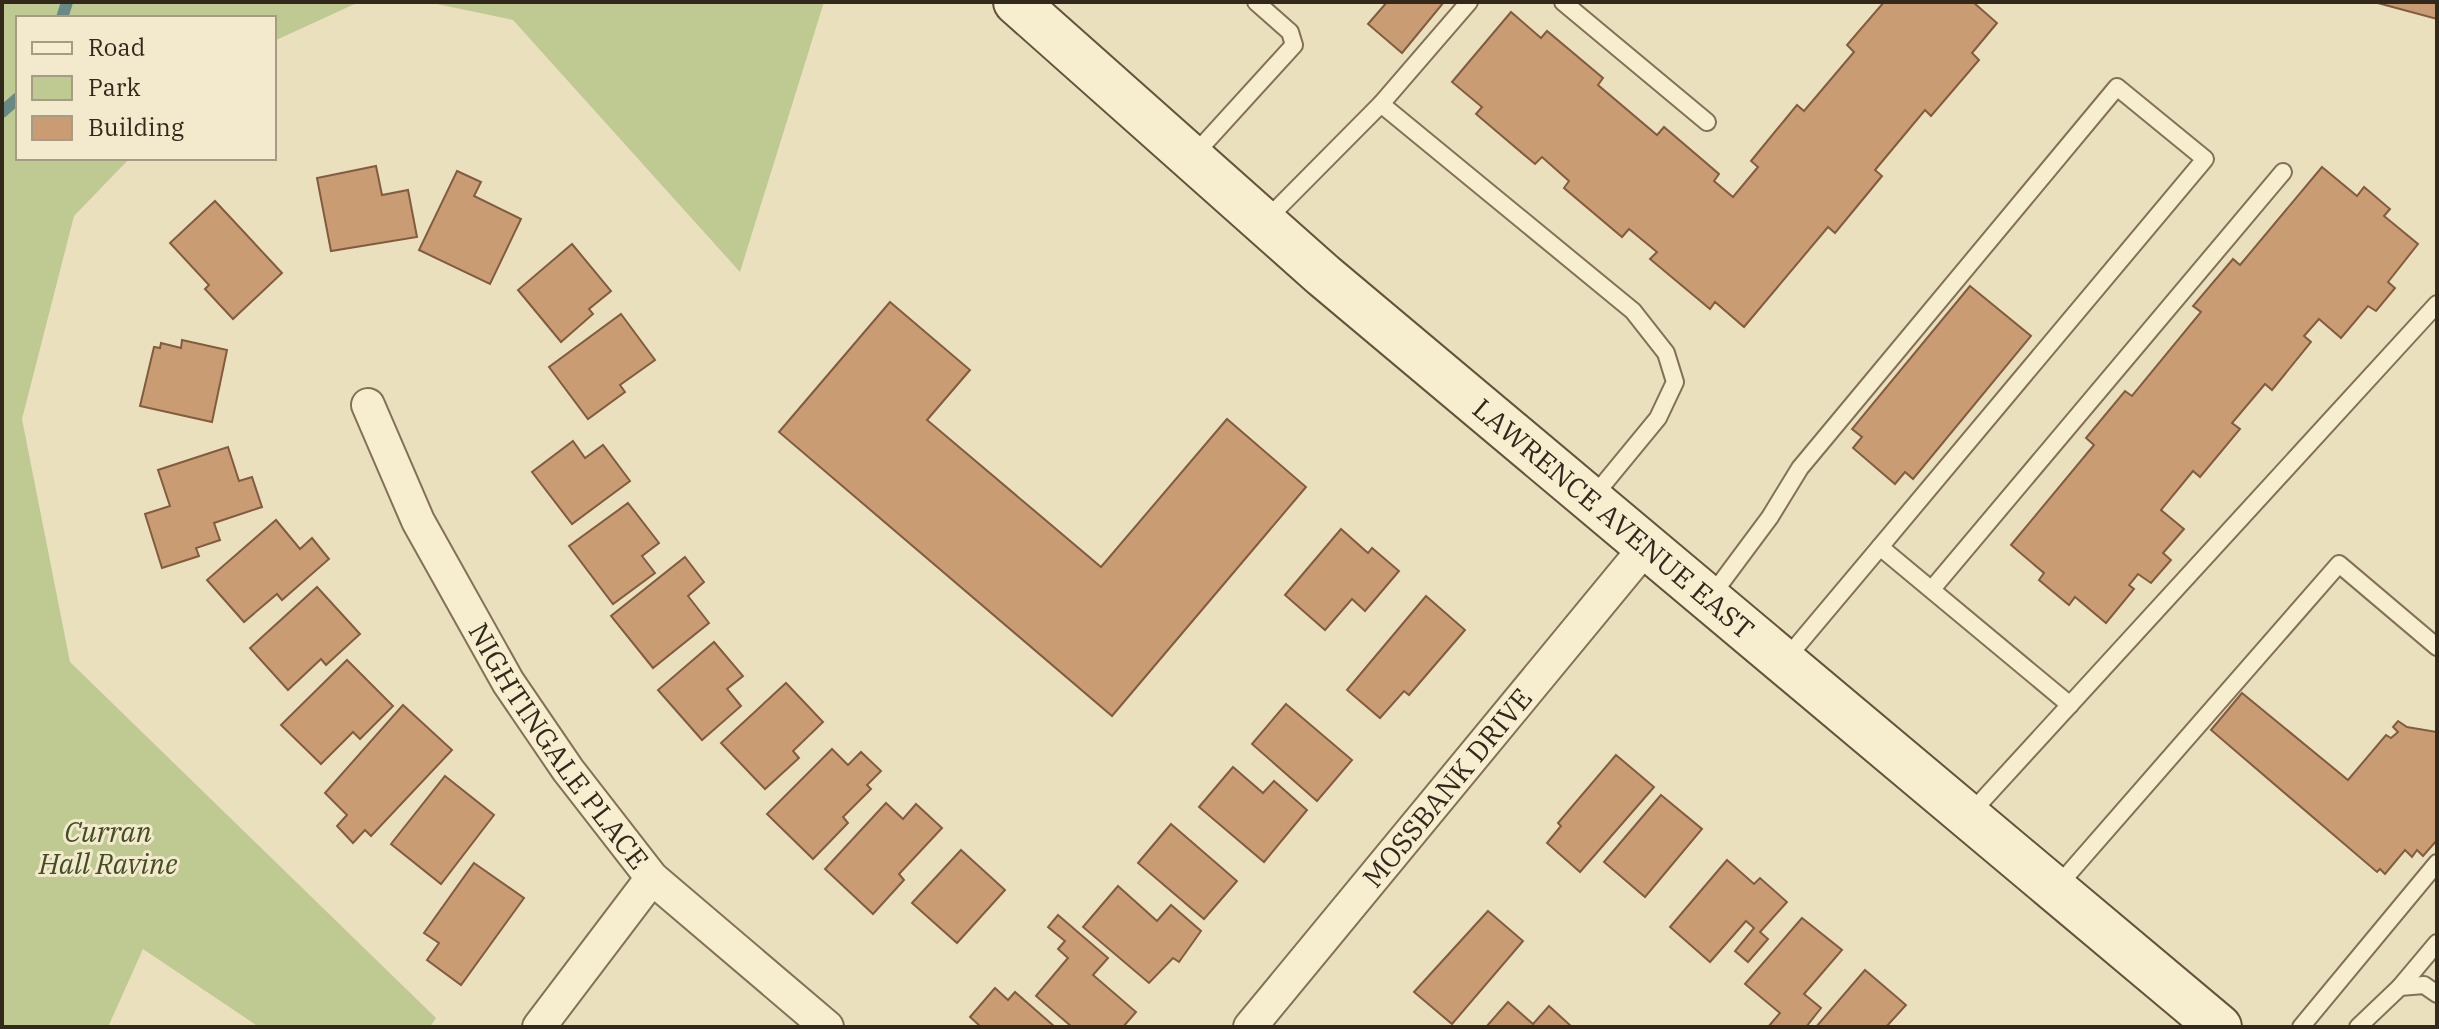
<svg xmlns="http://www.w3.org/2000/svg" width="2439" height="1029" font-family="'IBM Plex Serif',serif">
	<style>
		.green { fill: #bfc992 }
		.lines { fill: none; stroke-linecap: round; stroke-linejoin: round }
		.stream { stroke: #698a84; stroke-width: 12 }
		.building { fill: #c99c74; stroke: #815c3e; stroke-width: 2 }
		.lane-casing { stroke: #837157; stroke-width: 20 }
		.street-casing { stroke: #837157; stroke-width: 36 }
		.secondary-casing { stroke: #64523b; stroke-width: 48 }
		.lane { stroke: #f7eed0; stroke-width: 16 }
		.street { stroke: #f7eed0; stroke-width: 32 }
		.secondary { stroke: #f7eed0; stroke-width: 44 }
		.labels { text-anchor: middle; stroke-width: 6; stroke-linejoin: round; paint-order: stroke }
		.street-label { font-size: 28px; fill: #33281c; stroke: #f3eacd }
		.park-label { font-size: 28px; font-style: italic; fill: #414e23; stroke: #f3eacd }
	</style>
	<rect width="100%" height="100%" fill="#ebe0be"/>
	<!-- green -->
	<g class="green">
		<path d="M2,2h357l-85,39v-23h-256v140h112l-56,58 -52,203 48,243 366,356 -6,9h-171l-116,-78 -35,78h-106z"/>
		<path d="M427,2h397l-84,270 -227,-252z"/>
	</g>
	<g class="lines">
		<!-- stream -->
		<g class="stream">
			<path d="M62,18l5,-16"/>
			<path d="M2,112l16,-14"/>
		</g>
	</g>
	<!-- building -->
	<g class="building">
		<path d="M1387,2h57l-42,51 -34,-29z"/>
		<path d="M1884,2h89l24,21 -25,30 7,7 -48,56 -6,-6 -50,60 7,6 -47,57 -7,-6 -84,100 -29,-25 -5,7 -60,-50 7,-7 -28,-23 -7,8 -58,-49 5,-7 -27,-24 -7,7 -59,-50 6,-7 -30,-25 59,-70 30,26 6,-7 56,47 -5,7 59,50 7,-8 55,47 -5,7 19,16 25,-30 -7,-6 46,-56 7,6 50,-59 -7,-7z"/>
		<path d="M2374,2h63v17z"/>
		<path d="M376,166l6,29 26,-5 9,47 -86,14 -14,-73z"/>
		<path d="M2322,167l35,29 7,-9 26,22 -6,7 34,28 -30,38 7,6 -19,23 -8,-5 -27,32 -22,-19 -15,17 7,6 -39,48 -7,-6 -33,39 8,6 -40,48 -7,-6 -32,39 23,19 -21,24 8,7 -20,23 -13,-9 -9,11 5,4 -28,34 -31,-26 -6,8 -30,-25 5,-7 -33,-28 83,-100 -8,-7 39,-47 7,5 69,-84 -8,-6 40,-47 7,6z"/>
		<path d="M457,171l24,11 -7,14 47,23 -31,65 -71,-34z"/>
		<path d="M215,201l67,72 -49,46 -28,-30 4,-4 -39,-42z"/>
		<path d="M572,244l39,47 -22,18 4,5 -32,28 -43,-52z"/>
		<path d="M1970,286l61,50 -118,143 -8,-7 -10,12 -42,-36 9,-11 -10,-8z"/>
		<path d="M890,302l80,68 -43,50 174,147 126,-148 79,68 -194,229 -333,-284z"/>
		<path d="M621,314l34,46 -35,25 5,7 -37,27 -39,-52z"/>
		<path d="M182,340l45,10 -15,72 -72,-16 14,-59 6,1 1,-5 20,5z"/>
		<path d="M573,441l12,17 18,-13 27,36 -58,43 -40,-52z"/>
		<path d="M228,447l11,34 13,-4 10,30 -48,16 6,17 -24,8 3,8 -37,12 -17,-54 25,-8 -12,-36z"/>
		<path d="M628,503l31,40 -17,13 13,17 -42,31 -44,-58z"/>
		<path d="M276,520l24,29 12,-11 17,21 -47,41 -5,-6 -33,28 -37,-42z"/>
		<path d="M1341,529l27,24 4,-5 27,23 -34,40 -13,-12 -27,31 -40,-35z"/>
		<path d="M685,557l19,25 -16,14 21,27 -56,45 -42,-52z"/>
		<path d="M317,587l43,47 -34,31 -5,-6 -33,31 -38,-42z"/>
		<path d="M1426,596l39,34 -56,65 -5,-4 -24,27 -33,-28z"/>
		<path d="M714,642l29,34 -16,13 14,17 -39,34 -44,-50z"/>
		<path d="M347,660l46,46 -33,33 -7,-7 -32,32 -40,-39z"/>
		<path d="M786,683l37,39 -30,29 6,7 -34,31 -44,-46z"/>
		<path d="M2242,693l106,87 38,-45 5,3 7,-6 -5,-5 5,-6 9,6 30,5v108l-14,16 -6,-6 -5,7 -7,-7 -20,24 -5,-5 -3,3 -166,-142z"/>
		<path d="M1286,704l66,56 -35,41 -65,-57z"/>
		<path d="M403,705l49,45 -81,86 -6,-6 -12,13 -16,-17 10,-11 -22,-22z"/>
		<path d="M832,749l16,16 13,-13 20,19 -14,14 4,4 -28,28 5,6 -35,36 -46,-45z"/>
		<path d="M1616,755l38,32 -74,85 -33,-29 14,-17 -3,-3z"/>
		<path d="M1233,767l30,26 11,-12 33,29 -43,52 -65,-55z"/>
		<path d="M445,776l49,39 -53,69 -50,-40z"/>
		<path d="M1661,795l41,34 -57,68 -41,-35z"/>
		<path d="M886,803l17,16 13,-15 26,24 -43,46 5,6 -31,34 -48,-45z"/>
		<path d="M1171,824l66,57 -33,38 -66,-56z"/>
		<path d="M961,850l44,40 -48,53 -45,-40z"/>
		<path d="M1727,860l27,24 6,-6 27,24 -27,30 8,7 -20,23 -13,-11 19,-23 -8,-7 -36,41 -40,-35z"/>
		<path d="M474,863l50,35 -63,87 -34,-25 12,-17 -15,-10z"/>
		<path d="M1118,886l39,35 14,-16 30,26 -22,31 -6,-4 -24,25 -66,-56z"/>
		<path d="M1488,911l35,30 -71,83 -38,-32z"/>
		<path d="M1058,915l50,43 -15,17 43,37 -13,15h-51l-36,-31 32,-38 -10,-9 7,-8 -17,-14z"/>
		<path d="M1802,918l40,32 -38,44 17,14 -15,19h-38l12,-14 -35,-29z"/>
		<path d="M1865,970l41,35 -20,22h-70z"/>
		<path d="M995,988l13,12 7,-8 40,35h-74l-11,-10z"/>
		<path d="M1508,1002l25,22 16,-18 23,21h-86z"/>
	</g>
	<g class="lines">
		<!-- lane casing -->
		<g class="lane-casing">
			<g id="lane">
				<path d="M1563,2l144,120"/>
				<path d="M1381,104l252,207 33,42 9,29 -17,36 -65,79"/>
				<path d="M1192,157l102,-112 -4,-13 -34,-30"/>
				<path d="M1266,220l115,-116 88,-102"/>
				<path d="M1932,589l351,-417"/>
				<path d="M1709,599l61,-82 30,-49 317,-381 88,72 -325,388"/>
				<path d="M1785,660l95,-113 190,158"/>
				<path d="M1969,815l468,-511"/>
				<path d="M2056,888l283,-324 98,83"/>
				<path d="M2400,987l37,-44"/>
				<path d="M2301,1027l136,-164"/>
				<path d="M2358,1027l42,-40 24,-2 13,9"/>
			</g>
		</g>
		<!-- street casing -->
		<g class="street-casing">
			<g id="street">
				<path id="s1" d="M368,405l50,116 90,161 60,88 84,108 175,149"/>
				<path d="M539,1027l113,-149"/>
				<path id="s2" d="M1250,1027l395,-479"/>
			</g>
		</g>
		<!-- secondary casing -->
		<g class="secondary-casing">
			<g id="secondary">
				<path id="s3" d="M1016,2l307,273 896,752"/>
			</g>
		</g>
		<!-- lane -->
		<use href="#lane" class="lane"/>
		<!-- street -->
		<use href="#street" class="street"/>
		<!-- secondary -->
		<use href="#secondary" class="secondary"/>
	</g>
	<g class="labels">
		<!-- street labels -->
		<g class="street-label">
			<text dy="10" stroke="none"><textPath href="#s3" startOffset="790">LAWRENCE AVENUE EAST</textPath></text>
			<text dy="10" stroke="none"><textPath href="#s1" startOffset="392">NIGHTINGALE PLACE</textPath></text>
			<text dy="10" stroke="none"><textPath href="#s2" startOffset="310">MOSSBANK DRIVE</textPath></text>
		</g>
		<!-- park labels -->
		<g class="park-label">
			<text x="108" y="842">Curran<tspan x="108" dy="32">Hall Ravine</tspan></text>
		</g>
	</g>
	<!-- border -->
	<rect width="2439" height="1029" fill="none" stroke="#33281c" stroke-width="8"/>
	<!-- legend -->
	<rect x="16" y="16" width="260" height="144" fill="#f3eacd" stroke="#a69c86" stroke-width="2"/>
	<rect x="32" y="42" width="40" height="12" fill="#f7eed0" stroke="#a69c86" stroke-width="2"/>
	<text x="88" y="56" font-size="24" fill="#33281c">Road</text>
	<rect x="32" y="76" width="40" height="24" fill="#bfc992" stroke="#a69c86" stroke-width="2"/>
	<text x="88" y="96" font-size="24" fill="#33281c">Park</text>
	<rect x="32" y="116" width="40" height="24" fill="#c99c74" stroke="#a69c86" stroke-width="2"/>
	<text x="88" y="136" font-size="24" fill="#33281c">Building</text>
</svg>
